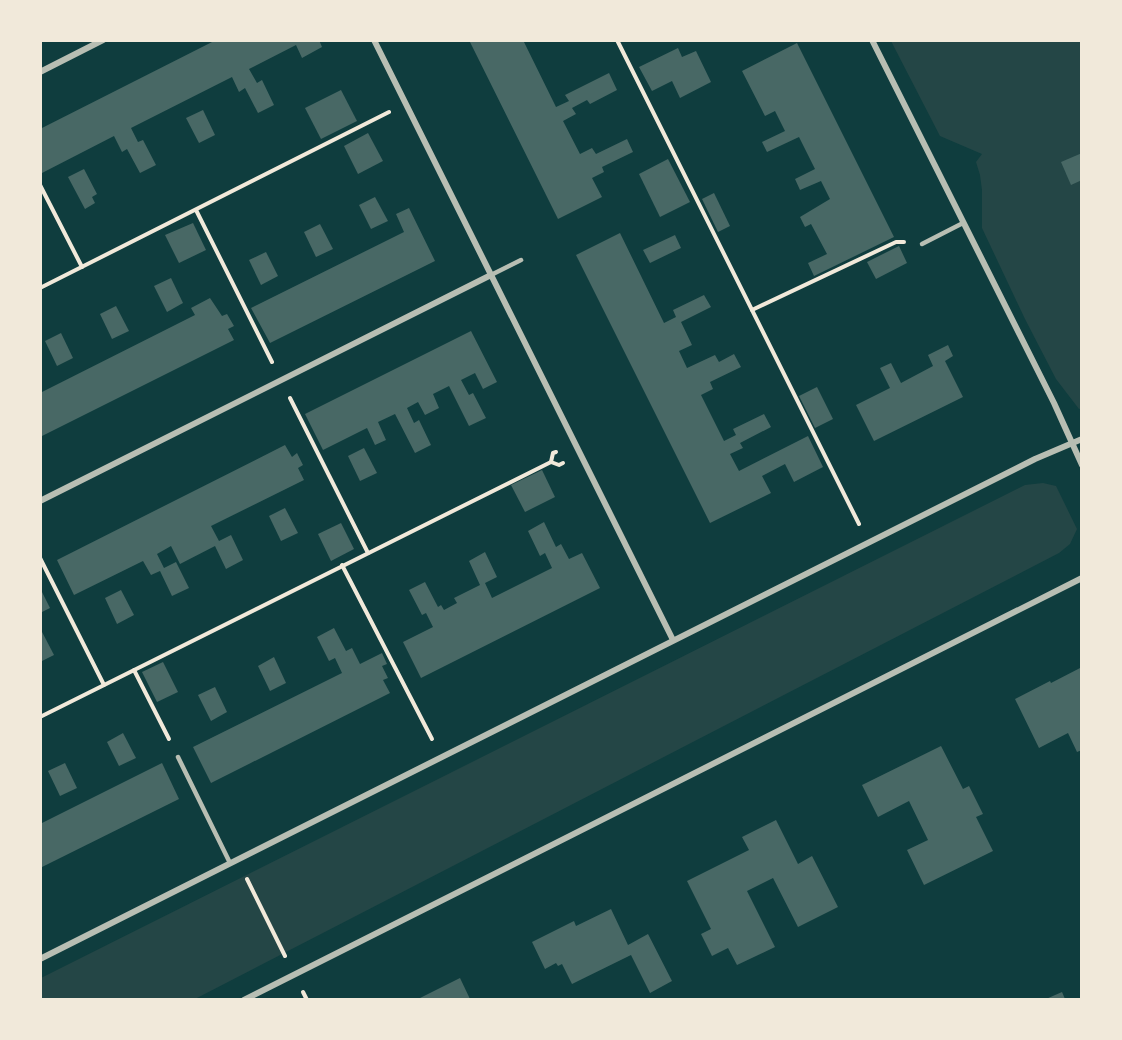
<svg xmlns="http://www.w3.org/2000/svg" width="1122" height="1040" font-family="Rubik,sans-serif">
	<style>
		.green { fill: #244646 }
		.building { fill: #486865 }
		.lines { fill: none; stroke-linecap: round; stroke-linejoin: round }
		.path { stroke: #f1e9da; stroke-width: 4 }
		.service { stroke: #b8beb3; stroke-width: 4.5 }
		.minor { stroke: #b8beb3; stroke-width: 6 }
	</style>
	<rect width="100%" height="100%" fill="#0f3d3e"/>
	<!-- green -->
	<g class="green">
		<path d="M891,41h190l1,367 -3,1 -23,-30 -31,-60 -43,-91v-38l-2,-15 -4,-13 6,-8 -42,-18z"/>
		<path d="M1043,483l13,3 21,43 -7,15 -11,9 -864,446 -154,1v-22l984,-493z"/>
	</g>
	<!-- building -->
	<g class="building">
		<path d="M216,40h103l3,7 -20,11 -6,-13 -47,24 8,14 5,-3 12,25 -16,8 -13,-25 -6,4 -7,-15 -101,51 7,14 5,-2 13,25 -16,8 -13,-24 -5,3 -8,-16 -72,37 -2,-44z"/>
		<path d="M469,40h54l33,67 13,-6 -4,-6 44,-22 8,17 -27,14 -3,-4 -15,8 4,6 -13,7 17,33 12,-6 4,6 31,-15 6,13 -31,15 2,5 -12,6 10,19 -44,22z"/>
		<path d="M797,43l97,194 -80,39 -6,-13 19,-9 -16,-30 -6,3 -5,-10 30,-18 -9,-18 -21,9 -5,-11 20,-10 -16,-32 -32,15 -5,-10 23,-11 -10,-20 -10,5 -23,-45z"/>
		<path d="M678,48l4,9 14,-6 15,31 -31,16 -8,-17 -20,10 -13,-24z"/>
		<path d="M341,90l16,31 -36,18 -16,-31z"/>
		<path d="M203,110l12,25 -16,8 -13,-25z"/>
		<path d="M368,133l15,28 -25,13 -14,-28z"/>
		<path d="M1082,153v27l-11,5 -10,-23z"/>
		<path d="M668,159l22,43 -30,15 -21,-43z"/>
		<path d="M84,169l13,25 -5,3 3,6 -10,6 -17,-32z"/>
		<path d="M714,193l16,33 -12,6 -16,-33z"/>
		<path d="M375,197l13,24 -17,8 -12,-24z"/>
		<path d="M409,208l26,53 -165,82 -19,-35 153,-76 -8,-18z"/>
		<path d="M193,223l13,27 -27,13 -14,-28z"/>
		<path d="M320,224l13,25 -17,8 -12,-25z"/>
		<path d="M620,233l44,90 12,-6 -3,-7 31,-15 7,12 -30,15 11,23 -13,6 8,17 28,-13 4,7 15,-8 7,13 -31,15 3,7 -12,6 23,46 12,-6 -3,-6 31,-15 7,13 -31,16 3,5 -13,6 9,17 69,-35 15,31 -29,15 -9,-18 -23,12 9,17 -61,30 -134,-268z"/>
		<path d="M675,235l6,13 -31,15 -7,-13z"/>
		<path d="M899,246l8,17 -31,16 -9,-17z"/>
		<path d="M266,252l12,24 -17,9 -12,-25z"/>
		<path d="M171,278l12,25 -16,9 -13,-26z"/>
		<path d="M210,298l12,18 5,-2 7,12 -6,3 6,11 -194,97v-44l155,-78 -4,-7z"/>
		<path d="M116,306l13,25 -17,8 -12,-25z"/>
		<path d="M471,331l26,51 -14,7 -8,-16 -14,7 8,15 4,-2 13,25 -17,8 -20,-40 -16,8 6,14 -14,7 -7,-13 -11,6 7,15 5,-3 12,25 -16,8 -20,-39 -17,8 8,18 -11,5 -8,-17 -44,22 -18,-36z"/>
		<path d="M61,333l12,25 -16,8 -12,-25z"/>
		<path d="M948,345l5,11 -8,5 18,36 -89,44 -18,-36 34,-17 -10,-20 11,-5 10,20 32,-17 -5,-11z"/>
		<path d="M817,387l16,32 -18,9 -16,-32z"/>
		<path d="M285,445l7,12 5,-4 6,12 -5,3 6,12 -93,46 8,15 12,-6 12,25 -17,9 -11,-23 -35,18 -9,-18 -14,8 7,14 12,-6 13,26 -17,8 -12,-25 -9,4 -8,-14 -69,34 -17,-35z"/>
		<path d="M364,448l13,25 -17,8 -12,-25z"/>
		<path d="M542,470l13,27 -30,15 -14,-27z"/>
		<path d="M285,508l13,25 -17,8 -12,-25z"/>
		<path d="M544,522l12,25 5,-3 8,15 13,-6 18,35 -179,90 -18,-36 30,-15 -7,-14 -4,2 -13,-25 16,-8 13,25 3,-2 3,5 13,-7 -3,-5 26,-13 -11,-24 16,-9 12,25 -12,6 7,15 60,-30 -7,-15 -5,3 -12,-25z"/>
		<path d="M341,523l13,26 -23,12 -13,-27z"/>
		<path d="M40,588l10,20 -10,5z"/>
		<path d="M121,590l13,25 -17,9 -12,-26z"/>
		<path d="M40,628l14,27 -14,7z"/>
		<path d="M334,628l12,23 6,-3 8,16 22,-11 5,11 -5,2 6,12 -5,2 7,13 -179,90 -18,-36 149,-74 -7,-15 -6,3 -12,-24z"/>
		<path d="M274,657l12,26 -16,8 -12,-25z"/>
		<path d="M163,662l15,30 -21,10 -15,-30z"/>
		<path d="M1082,667v83l-5,2 -9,-19 -29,15 -24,-49 35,-18 1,2z"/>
		<path d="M215,687l12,25 -16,9 -13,-26z"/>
		<path d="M123,733l13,25 -17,8 -12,-24z"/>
		<path d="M941,746l22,43 6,-3 14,28 -7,3 17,34 -69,34 -17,-35 21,-10 -19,-39 -31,16 -16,-32z"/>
		<path d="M65,763l12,25 -17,8 -12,-25z"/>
		<path d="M162,763l17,36 -139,69v-44z"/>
		<path d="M776,820l22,44 14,-8 26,51 -40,20 -25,-49 -26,13 28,56 -38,18 -9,-17 -16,8 -11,-22 10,-5 -24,-48 62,-31 -7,-13z"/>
		<path d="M611,909l17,36 20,-11 24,47 -22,12 -19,-38 -59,29 -10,-20 -4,2 -2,-3 -11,6 -13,-27 42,-21 2,5z"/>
		<path d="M460,978l10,21h-52z"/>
		<path d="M1062,992l3,7h-19z"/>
	</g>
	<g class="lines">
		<!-- path -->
		<g class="path">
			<path d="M617,40l242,484"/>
			<path d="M40,185l42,82"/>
			<path d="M196,210l76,152"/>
			<path d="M40,288l349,-176"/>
			<path d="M752,310l144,-68h8"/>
			<path d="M290,398l78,155"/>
			<path d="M556,452l-3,1 -2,9 8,3 4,-2"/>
			<path d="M40,558l64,127"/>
			<path d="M342,565l90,174"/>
			<path d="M134,670l35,69"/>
			<path d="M40,717l511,-255"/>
			<path d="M247,879l38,77"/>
			<path d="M303,992l4,8"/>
		</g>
		<!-- service -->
		<g class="service">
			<path d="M922,244l41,-21"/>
			<path d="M491,275l30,-15"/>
			<path d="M178,757l52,106"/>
		</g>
		<!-- minor -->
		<g class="minor">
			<path d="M374,40l299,600"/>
			<path d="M872,40l182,363 28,62"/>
			<path d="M40,72l63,-32"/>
			<path d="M40,501l451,-226"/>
			<path d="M40,959l995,-500 47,-20"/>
			<path d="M244,1000l838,-422"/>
		</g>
	</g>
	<!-- border -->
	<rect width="1122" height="1040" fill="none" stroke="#f1e9da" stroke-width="84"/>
</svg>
